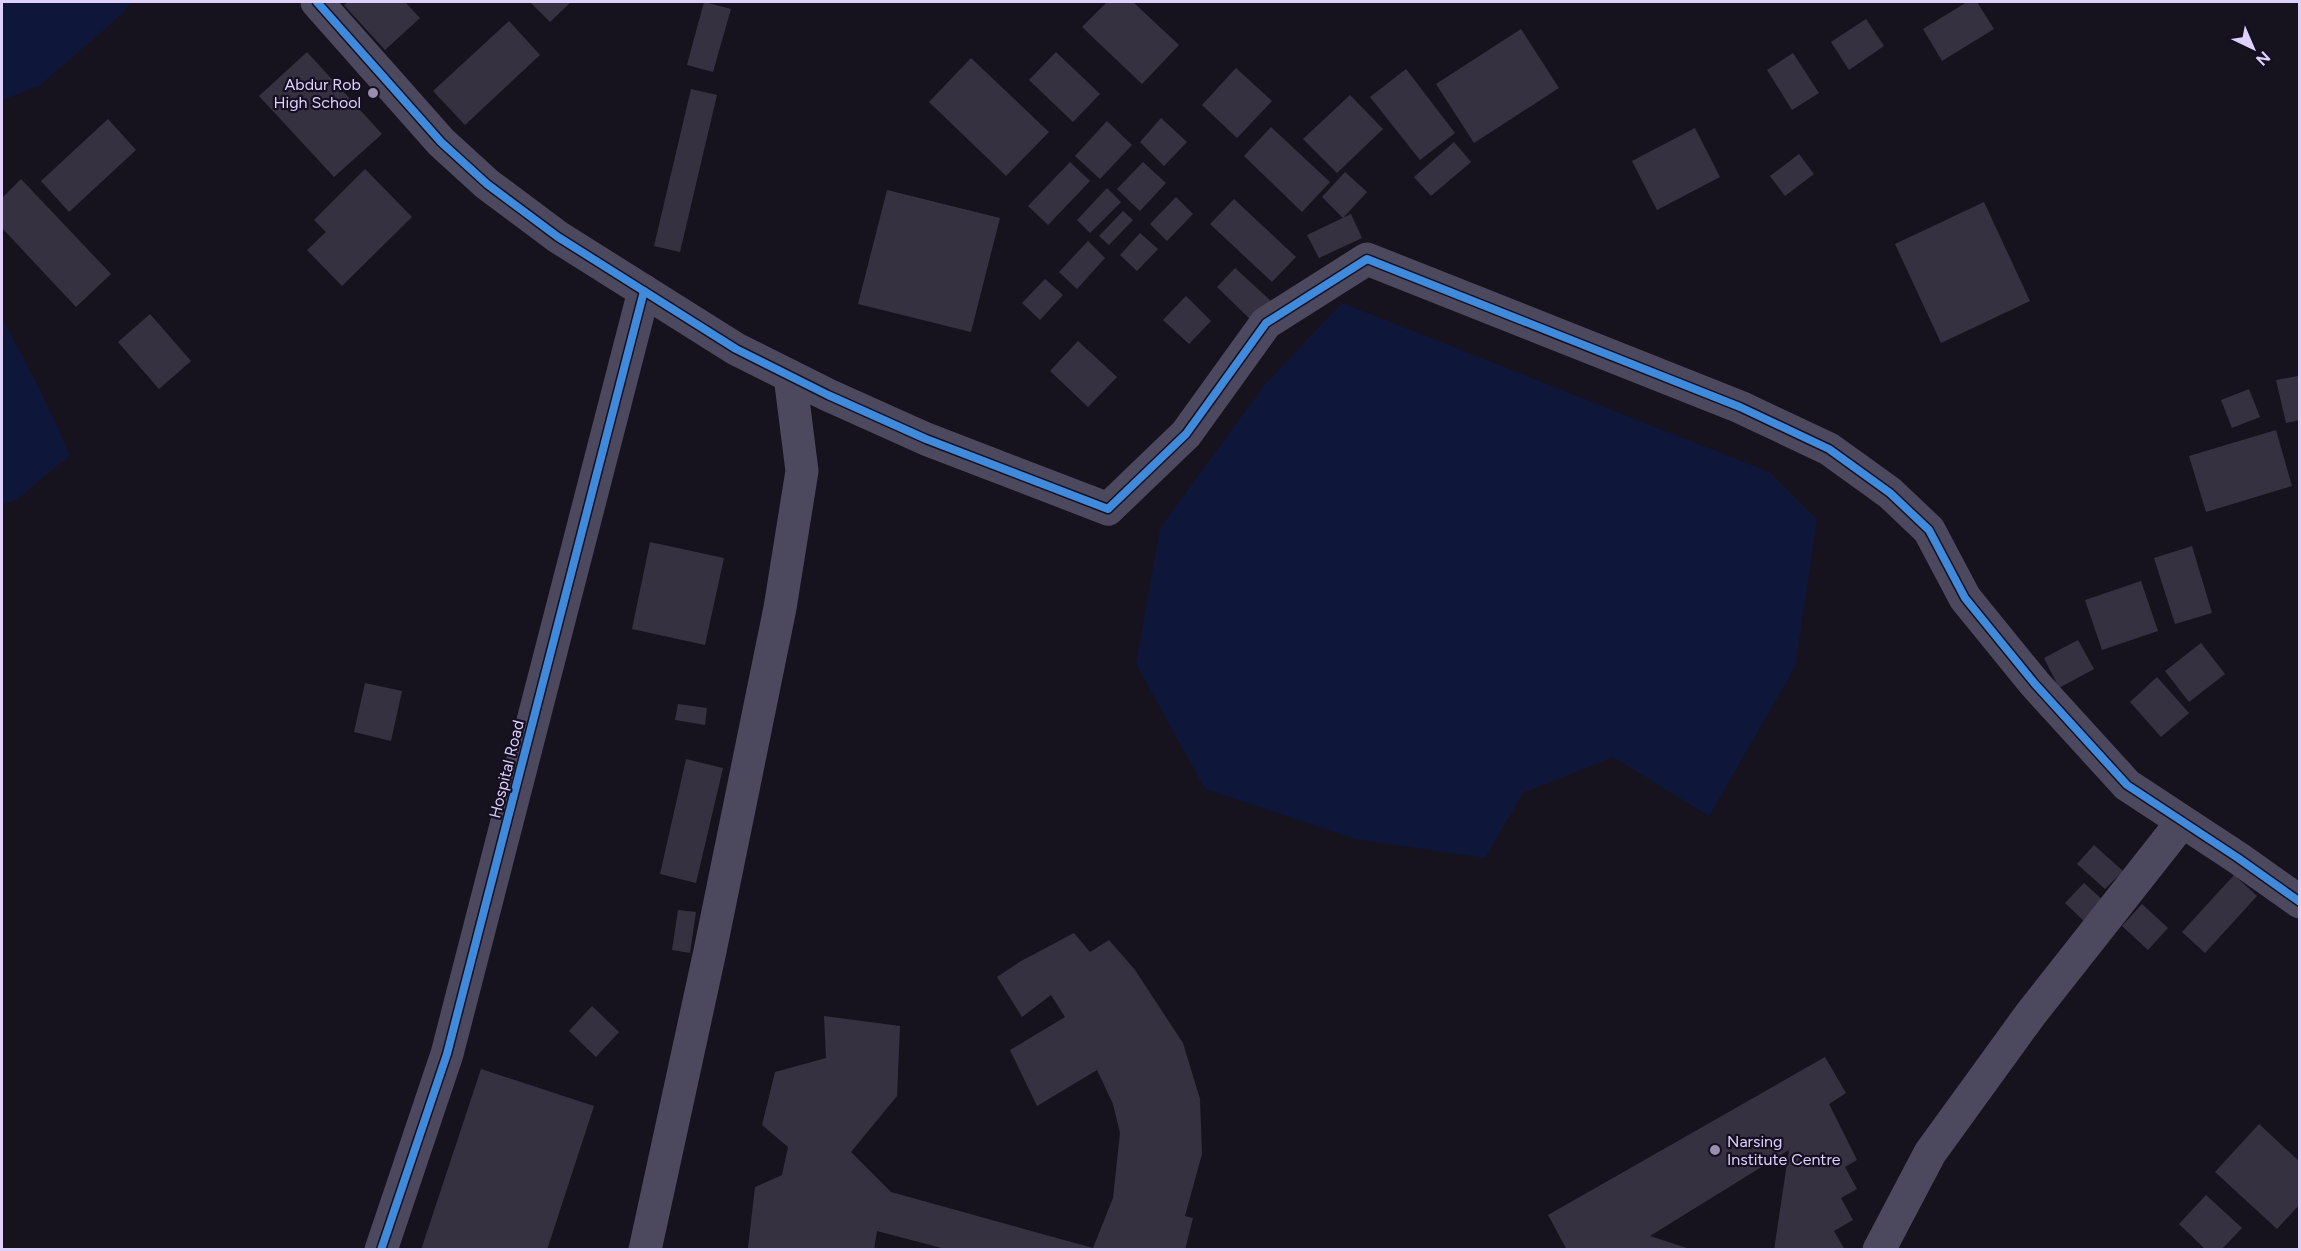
<svg xmlns="http://www.w3.org/2000/svg" width="2301" height="1251" font-family="Figtree,sans-serif">
	<style>
		.water { fill: #0e173a }
		.building { fill: #363140 }
		.lines { fill: none; stroke-linecap: round; stroke-linejoin: round }
		.minor { stroke: #4c495e; stroke-width: 33 }
		.cycleway-casing { stroke: #150f22; stroke-width: 11 }
		.cycleway { stroke: #408adc; stroke-width: 8 }
		.poi-dot { fill: #988fae; stroke: #150f22; stroke-width: 2 }
		.labels { text-anchor: middle; stroke-width: 4.5; stroke-linejoin: round; paint-order: stroke }
		.poi-label { font-size: 16px; fill: #ded2fc; stroke: #150f22; text-anchor: end }
		.street-label { font-size: 16px; fill: #ded2fc; stroke: #150f22 }
	</style>
	<rect width="100%" height="100%" fill="#16131e"/>
	<!-- water -->
	<g class="water">
		<path d="M2,2h129l-9,12 -83,72 -37,14z"/>
		<path d="M1342,303l427,169 48,48 -22,147 -86,149 -96,-59 -90,36 -38,65 -130,-19 -150,-50 -69,-125 24,-136 106,-145z"/>
		<path d="M2,318l37,70 31,67 -54,45 -14,4z"/>
	</g>
	<!-- building -->
	<g class="building">
		<path d="M348,2h57l15,16 -35,32 -41,-45z"/>
		<path d="M530,2h41l-21,20z"/>
		<path d="M704,2l27,7 -18,63 -26,-7z"/>
		<path d="M1107,2h26l46,43 -37,39 -60,-57z"/>
		<path d="M1967,2h10l17,27 -52,32 -19,-32z"/>
		<path d="M1866,19l18,27 -35,24 -18,-28z"/>
		<path d="M509,21l31,34 -75,70 -32,-34z"/>
		<path d="M1521,29l38,59 -85,55 -38,-59z"/>
		<path d="M307,52l75,82 -48,43 -75,-81z"/>
		<path d="M1056,52l44,42 -27,28 -44,-42z"/>
		<path d="M1793,53l26,40 -27,17 -25,-40z"/>
		<path d="M971,58l78,74 -43,44 -77,-74z"/>
		<path d="M1236,68l36,33 -35,37 -35,-33z"/>
		<path d="M1406,69l49,64 -35,27 -50,-63z"/>
		<path d="M691,89l26,6 -37,157 -26,-6z"/>
		<path d="M1350,95l33,34 -46,44 -34,-34z"/>
		<path d="M1161,118l26,24 -23,24 -24,-24z"/>
		<path d="M108,119l28,31 -67,62 -28,-31z"/>
		<path d="M1107,121l25,24 -32,34 -25,-23z"/>
		<path d="M1271,127l59,55 -28,30 -58,-56z"/>
		<path d="M1695,128l25,49 -63,33 -25,-49z"/>
		<path d="M1454,142l17,20 -40,34 -17,-19z"/>
		<path d="M1799,154l15,20 -29,22 -15,-20z"/>
		<path d="M1070,162l20,19 -42,44 -20,-19z"/>
		<path d="M1143,162l23,21 -26,28 -23,-22z"/>
		<path d="M365,169l47,48 -70,69 -35,-36 19,-18 -12,-12z"/>
		<path d="M1345,172l22,20 -24,26 -21,-21z"/>
		<path d="M21,179l90,95 -35,33 -74,-79v-30z"/>
		<path d="M1107,188l14,14 -31,31 -13,-13z"/>
		<path d="M887,190l113,28 -29,114 -113,-28z"/>
		<path d="M1176,197l17,17 -26,27 -17,-17z"/>
		<path d="M1234,199l62,58 -24,25 -62,-58z"/>
		<path d="M1984,202l46,99 -89,42 -46,-99z"/>
		<path d="M1123,211l10,9 -24,25 -10,-9z"/>
		<path d="M1351,214l11,24 -43,20 -12,-23z"/>
		<path d="M1140,233l18,16 -21,22 -17,-16z"/>
		<path d="M1088,241l17,17 -28,31 -18,-17z"/>
		<path d="M1235,268l36,33 -19,20 -35,-34z"/>
		<path d="M1045,279l18,16 -23,25 -18,-17z"/>
		<path d="M1186,296l25,25 -22,23 -26,-24z"/>
		<path d="M150,314l41,47 -32,28 -41,-47z"/>
		<path d="M1078,341l39,36 -29,30 -38,-36z"/>
		<path d="M2298,376l2,44 -14,3 -10,-43z"/>
		<path d="M2249,389l11,28 -28,11 -11,-28z"/>
		<path d="M2276,430l16,56 -86,26 -17,-56z"/>
		<path d="M650,542l74,16 -19,87 -73,-16z"/>
		<path d="M2192,546l20,67 -37,11 -21,-66z"/>
		<path d="M2141,581l17,50 -56,19 -17,-50z"/>
		<path d="M2078,640l16,29 -35,19 -15,-30z"/>
		<path d="M2201,643l24,31 -36,28 -24,-31z"/>
		<path d="M2157,677l32,36 -28,24 -31,-35z"/>
		<path d="M365,683l37,8 -11,50 -37,-9z"/>
		<path d="M678,704l29,4 -2,17 -30,-5z"/>
		<path d="M686,759l37,9 -27,115 -36,-9z"/>
		<path d="M2094,845l29,26 -18,18 -28,-25z"/>
		<path d="M2234,875l23,21 -52,57 -23,-21z"/>
		<path d="M2084,883l21,19 -19,21 -21,-20z"/>
		<path d="M2142,904l26,24 -20,22 -26,-24z"/>
		<path d="M678,910l18,2 -6,41 -18,-3z"/>
		<path d="M1074,933l16,19 19,-12 26,30 48,73 17,56 2,55 -17,62 8,2 -8,32h-236l-72,-19 -3,19 -126,-2 7,-61 27,-12 6,-28 -26,-22 13,-53 51,-14 -2,-42 76,10 -3,70 -46,56 40,40 202,56 20,-50 7,-65 -7,-29 -16,-34 -60,36 -27,-56 55,-33 -14,-22 -29,22 -25,-40 24,-16z"/>
		<path d="M592,1006l27,26 -23,25 -27,-26z"/>
		<path d="M1825,1057l21,36 -17,11 28,56 -12,7 12,22 -16,9 12,22 -19,11 11,19h-71l15,-100 -139,86 43,14h-126l-19,-35z"/>
		<path d="M481,1069l113,37 -47,144h-126z"/>
		<path d="M2259,1124l41,38v42l-23,25 -62,-57z"/>
		<path d="M2206,1195l36,33 -21,22h-15l-27,-26z"/>
	</g>
	<g class="lines">
		<!-- minor -->
		<g class="minor">
			<path d="M317,2l124,140 46,42 71,53 178,112 92,46 98,44 182,70 78,-75 80,-111 101,-64 373,148 89,42 61,44 39,37 36,68 70,86 92,101 111,73 62,44"/>
			<path d="M381,1250l66,-196 197,-763"/>
			<path d="M645,1250l65,-299 70,-343 22,-137 -12,-95"/>
			<path d="M1879,1250l51,-97 100,-138 152,-193"/>
		</g>
		<!-- cycleway casing -->
		<g class="cycleway-casing">
			<g id="cycleway">
				<path d="M317,2l124,140 46,42 71,53 178,112 92,46 98,44 182,70 78,-75 80,-111 101,-64 373,148 89,42 61,44 39,37 36,68 70,86 92,101 111,73 62,44"/>
				<path d="M381,1250l66,-196 197,-763"/>
			</g>
		</g>
		<!-- cycleway -->
		<use href="#cycleway" class="cycleway"/>
	</g>
	<!-- markers -->
	<g class="poi-dot">
		<circle cx="373" cy="93" r="6"/>
		<circle cx="1715" cy="1150" r="6"/>
	</g>
	<g class="labels">
		<!-- poi labels -->
		<g class="poi-label">
			<text x="361" y="90">Abdur Rob<tspan x="361" dy="18">High School</tspan></text>
			<text x="1727" y="1147" text-anchor="start">Narsing<tspan x="1727" dy="18">Institute Centre</tspan></text>
		</g>
		<!-- street labels -->
		<g class="street-label">
			<text transform="translate(506 769) rotate(-76)" y="6">Hospital Road</text>
		</g>
	</g>
	<!-- border -->
	<rect width="2301" height="1251" fill="none" stroke="#ded2fc" stroke-width="6"/>
	<!-- north arrow -->
	<g transform="translate(2253 48) rotate(136)" stroke="#150f22" stroke-width="4.5" paint-order="stroke">
	<path d="M0-4.5L10 22L0 15L-10 22Z" fill="#ded2fc"/>
	<text y="-9" font-size="16" font-weight="bold" text-anchor="middle" fill="#ded2fc">N</text>
	</g>
</svg>
